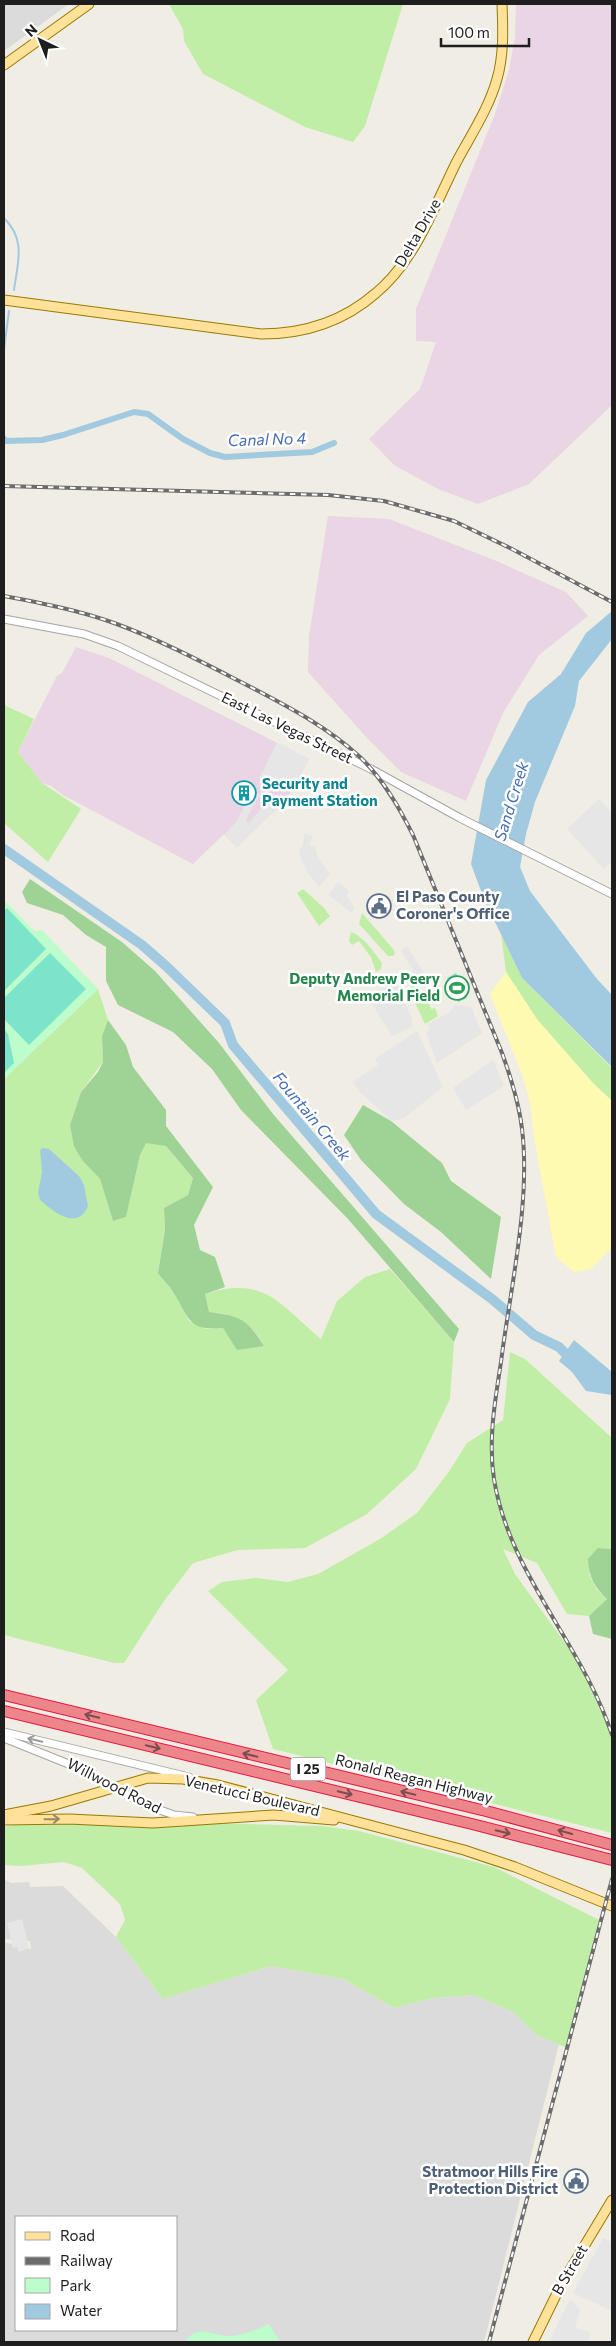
<svg xmlns="http://www.w3.org/2000/svg" width="616" height="2346" font-family="Commissioner,sans-serif">
	<style>
		.residential { fill: #dcdbdb; fill-rule: evenodd }
		.industrial { fill: #e9d5e3 }
		.grass { fill: #c0eea6 }
		.forest { fill: #9fd295 }
		.sand { fill: #fffab2 }
		.park { fill: #bdfdcb }
		.pitch { fill: #7ce4ca }
		.parking { fill: #e6e6e6 }
		.water { fill: #a1cae1 }
		.lines { fill: none; stroke-linecap: round; stroke-linejoin: round }
		.stream { stroke: #a1cae1; stroke-width: 2 }
		.canal { stroke: #a1cae1; stroke-width: 6 }
		.river { stroke: #a1cae1; stroke-width: 10 }
		.minor-casing { stroke: #a5a5a5; stroke-width: 9 }
		.major-casing { stroke: #987a00; stroke-width: 11 }
		.highway-casing { stroke: #e61844; stroke-width: 12 }
		.minor { stroke: #fff; stroke-width: 7 }
		.major { stroke: #ffe199; stroke-width: 9 }
		.highway { stroke: #ed868b; stroke-width: 10 }
		.rail-casing { stroke: #6c6c6c; stroke-width: 4 }
		.rail { stroke: #fff; stroke-width: 2; stroke-dasharray: 5.5; stroke-linecap: butt }
		.minor-bridge-casing { stroke: #a5a5a5; stroke-width: 9; stroke-linecap: butt }
		.minor-bridge { stroke: #fff; stroke-width: 7 }
		.oneway { stroke: #7b4d4f }
		.oneway2 { stroke: #9a9a9a }
		.oneway3 { stroke: #9a8962 }
		.labels { text-anchor: middle; stroke-width: 5; stroke-linejoin: round; paint-order: stroke }
		.shield { fill: #fff; stroke: #626262; stroke-width: 1 }
		.shield-label { font-size: 14px; font-weight: bold; fill: #1e1e1e }
		.street-label { font-size: 15px; fill: #1e1e1e; stroke: #fff }
		.culture-label { font-size: 15px; font-weight: bold; fill: #0d838f; stroke: #fff; text-anchor: start }
		.service-label { font-size: 15px; font-weight: bold; fill: #4e5e75; stroke: #fff; text-anchor: start }
		.leisure-label { font-size: 15px; font-weight: bold; fill: #27864d; stroke: #fff; text-anchor: end }
		.water-label { font-size: 16px; font-style: italic; fill: #446db5; stroke: #fff }
	</style>
	<rect width="100%" height="100%" fill="#f0ede4"/>
	<!-- residential -->
	<g class="residential">
		<path d="M4,4h65l-65,47z"/>
		<path d="M4,1879l7,4 18,-1 1,5 33,-1 53,51 47,62 108,-33 72,13 51,29 39,-10 41,-3 39,17 24,23 22,9 -75,298h-480v-400l27,7 -1,-8 -26,-2zM16,2217h160v113h-160z"/>
	</g>
	<!-- industrial -->
	<g class="industrial">
		<path d="M516,4h96v401l-83,79 -51,20 -40,-15 -44,-24 -25,-26 51,-50 16,-47 -20,-1v-32l79,-195 14,-44 6,-33z"/>
		<path d="M328,516l61,3 105,41 72,32 22,24 -49,39 -36,58 -37,88 -65,-29 -33,-33 -60,-67 1,-36z"/>
		<path d="M76,647l33,11 200,101 -22,40 -50,48 -13,-13 -31,30 -130,-69 -12,-9 -9,-3 -24,-31 39,-76 5,-3z"/>
	</g>
	<!-- grass -->
	<g class="grass">
		<path d="M169,4h234l-38,122 -12,16 -48,-15 -102,-53 -19,-33 -1,-12z"/>
		<path d="M4,705l30,14 -16,33 24,31 39,26 -33,53 -44,-39z"/>
		<path d="M303,889l21,19 6,8 -11,10 -22,-33z"/>
		<path d="M362,913l31,36 2,4 -2,3h-5l-29,-32z"/>
		<path d="M351,932c12,4 24,21 31,31l-1,6 -5,3 -5,-15 -12,-16 -7,4 -3,-4z"/>
		<path d="M501,934l21,44 90,90v33l-20,-19 -56,-63 -30,-47z"/>
		<path d="M411,986h4l5,9 5,-2 6,16 4,-1 3,8 -13,8 -15,-32z"/>
		<path d="M98,989l10,31 -6,16 1,26 -22,30 -11,33 12,35 18,19 13,42 13,-4 14,-62 6,-13 20,4 27,32 -5,17 -24,13 1,22 -7,42 17,21 14,28 17,8 17,-1 41,18c-13,-24 -27,-32 -55,-34l-4,-18c60,-19 74,10 116,45l16,-38 28,-24 25,-8 64,73 -4,57 -34,70 -49,45 -62,34 -67,2 -45,13 -29,38 -40,62h-10l-110,-28v-556z"/>
		<path d="M510,1352l15,7 87,79v111l-14,-1 -9,26 8,16 10,9 -18,17 -22,-2 -30,-51 -34,-14 12,25 63,87 34,75v97l-339,-84 -17,-49 32,-30 -80,-79 14,-9 34,-4 32,4 30,-8 62,-35 37,-26 31,-40 19,-30 36,-23z"/>
		<path d="M41,1819l281,7 37,5 135,36 107,54 -34,127 -30,-13 -24,-23 -39,-17 -41,3 -39,10 -51,-29 -72,-13 -108,33 -47,-62 9,-17 -5,-16 -38,-36 -18,-6 -43,4 -17,-1v-38z"/>
	</g>
	<!-- forest -->
	<g class="forest">
		<path d="M30,879l92,63 33,29 64,72 54,71 186,215 -5,13 -106,-123 -107,-109 -29,-41 -39,-37 -55,-27 -12,-24v-34l-20,-12 -23,-20 -36,-12 -5,-11z"/>
		<path d="M108,1020l18,25 7,22 33,43v16l47,61 -19,38 6,25 15,7 10,30 -20,7 4,18c32,4 38,7 55,34l-27,4 -14,-22c-34,3 -33,-8 -48,-33 -4,-8 -12,-15 -17,-22l7,-43 -1,-22 24,-13 5,-17 -27,-32 -20,-3 -6,12 -14,62 -13,4 -13,-42 -18,-19 -8,-14 -4,-21 11,-33 17,-20 5,-10 -1,-26z"/>
		<path d="M363,1105l28,16 51,42 9,18 50,36 -10,62 -50,-47 -37,-28 -43,-44 -17,-25z"/>
		<path d="M598,1548l14,1v90l-19,-5 -4,-18 18,-17c-13,-12 -18,-22 -19,-40z"/>
	</g>
	<!-- sand -->
	<path class="sand" d="M506,972l31,47 55,63 20,19v146l-21,22 -17,3 -18,-15 -21,-114 -5,-40 -8,-29 -32,-80z"/>
	<!-- park -->
	<g class="park">
		<path d="M4,900l30,31 8,-1 56,59 -94,90z"/>
		<path d="M269,2324l11,18h-95c13,-20 27,-5 46,-6 13,-1 26,-6 38,-12z"/>
	</g>
	<!-- pitch -->
	<g class="pitch">
		<path d="M7,908l39,41 -42,42v-80z"/>
		<path d="M50,953l36,36 -57,56 -25,-26v-21z"/>
		<path d="M456,973l11,25 -9,4 -11,-24z"/>
		<path d="M4,1029l4,5 6,29 -10,10z"/>
	</g>
	<!-- parking -->
	<g class="parking">
		<path d="M277,742l32,17 -16,29 -17,-1 -17,-8z"/>
		<path d="M252,791l8,4 -14,24 2,5 22,-26 17,1 -50,48 -12,-13 12,-13z"/>
		<path d="M599,799l13,14v48l-8,8 -37,-40z"/>
		<path d="M304,833l8,3 -2,9 5,2 3,10 12,17 -11,13 -11,-14 -8,-18 -1,-6 4,-3z"/>
		<path d="M338,882l11,9 -2,4 8,14 -3,4 -24,-18z"/>
		<path d="M407,946l20,32 -7,4 -19,-32z"/>
		<path d="M395,980l17,39v8l-20,9 -21,-34 3,-6z"/>
		<path d="M455,1005l16,2 11,26 -45,30 -11,-30 4,-3 -2,-6 22,-12z"/>
		<path d="M417,1031l26,56 -39,31 -12,3 -33,-30 -7,-9 26,-17 -3,-6z"/>
		<path d="M493,1060l11,26 -38,24 -13,-22z"/>
		<path d="M22,1919l7,29 -10,4 -2,-5 -4,1 -6,-25z"/>
		<path d="M603,2238l9,4v69l-39,-18z"/>
		<path d="M570,2299l10,11 -5,18 15,4 -2,10h-39z"/>
	</g>
	<!-- water -->
	<g class="water">
		<path d="M612,611v28l-33,42 -4,25 -40,96 -9,32 -6,33 10,24 67,88 15,16v72l-90,-89 -38,-79 -13,-35 15,-84 42,-78 33,-28 25,-41z"/>
		<path d="M43,1148l6,1 30,27 5,9 4,21c-11,26 -35,5 -48,-6l-2,-7 4,-21 -2,-22z"/>
		<path d="M574,1340l38,32v23l-26,-4 -14,-19 -13,-11z"/>
	</g>
	<g class="lines">
		<!-- stream -->
		<g class="stream">
			<path d="M4,218c22,22 14,43 10,72"/>
			<path d="M4,349l5,-38"/>
			<path d="M4,436l5,5"/>
		</g>
		<!-- canal -->
		<path class="canal" d="M6,441l36,-1 21,-5 71,-23 14,2 35,25 27,14 15,4 87,-5 22,-9"/>
		<!-- river -->
		<path class="river" d="M4,849l138,96 24,21 59,57 8,22 143,169 116,85 42,36 25,12 14,14"/>
		<!-- minor casing -->
		<g class="minor-casing">
			<g id="minor">
				<path d="M4,619l80,15 34,12 253,123 89,49 152,76"/>
				<path d="M4,1732l185,45"/>
				<path d="M4,1738l72,29"/>
				<path d="M146,1805l28,10 19,2"/>
			</g>
		</g>
		<!-- major casing -->
		<g class="major-casing">
			<g id="major">
				<path d="M4,65l85,-61"/>
				<path d="M4,300l257,34c44,0 82,-12 115,-41 39,-32 59,-88 81,-132 14,-26 32,-53 40,-82 7,-24 6,-50 5,-75"/>
				<path d="M4,1815l47,-9 97,-28 35,1 35,6 246,65 51,17 97,39"/>
				<path d="M4,1820l65,-1 84,4 121,-8 60,5"/>
				<path d="M533,2342l29,-59 50,-83"/>
			</g>
		</g>
		<!-- highway casing -->
		<g class="highway-casing">
			<g id="highway">
				<path d="M4,1695l482,116 126,34"/>
				<path d="M4,1711l468,113 140,36"/>
			</g>
		</g>
		<!-- minor -->
		<use href="#minor" class="minor"/>
		<!-- major -->
		<use href="#major" class="major"/>
		<!-- highway -->
		<use href="#highway" class="highway"/>
		<!-- rail casing -->
		<g class="rail-casing">
			<g id="rail">
				<path d="M4,486l324,9 56,6 70,20 58,28 100,53"/>
				<path d="M4,596c37,7 74,14 110,27 44,16 86,38 127,59 42,22 84,43 119,75 23,22 39,50 53,78l89,218c9,25 17,50 20,76 9,72 -12,161 -21,233 -6,39 -13,78 -7,117 15,95 89,166 118,256"/>
				<path d="M489,2342l123,-463"/>
			</g>
		</g>
		<!-- rail -->
		<use href="#rail" class="rail"/>
		<!-- minor-bridge casing -->
		<g class="minor-bridge-casing">
			<path id="minor-bridge" d="M76,1767l70,38"/>
		</g>
		<!-- minor-bridge -->
		<use href="#minor-bridge" class="minor-bridge"/>
	</g>
	<!-- one-way arrows -->
	<defs><path id="oneway-shaft" d="M-6 0H5M1.5-3L5.5 0L1.5 3" fill="none" stroke-width="1.6" stroke-linecap="round" stroke-linejoin="round" transform="scale(1.25)"/></defs>
	<g class="oneway">
		<use href="#oneway-shaft" transform="translate(92 1716) rotate(-166)"/>
		<use href="#oneway-shaft" transform="translate(153 1747) rotate(14)"/>
		<use href="#oneway-shaft" transform="translate(250 1755) rotate(-167)"/>
		<use href="#oneway-shaft" transform="translate(345 1793) rotate(13)"/>
		<use href="#oneway-shaft" transform="translate(408 1793) rotate(-167)"/>
		<use href="#oneway-shaft" transform="translate(503 1832) rotate(14)"/>
		<use href="#oneway-shaft" transform="translate(565 1832) rotate(-165)"/>
	</g>
	<use class="oneway2" href="#oneway-shaft" transform="translate(35 1740) rotate(-167)"/>
	<use class="oneway3" href="#oneway-shaft" transform="translate(52 1819) rotate(-1)"/>
	<!-- icons -->
	<defs>
		<g id="building-ring" transform="scale(1.25)"><circle r="9.5" fill="#fff" stroke="#0f9aa8" stroke-width="1.5"/><path d="M-4-6H4V6H1V3H-1V6H-4ZM-2.5-4.3h1.7v1.8h-1.7ZM.8-4.3h1.7v1.8H.8ZM-2.5-1h1.7V.8h-1.7ZM.8-1h1.7V.8H.8Z" fill="#0f9aa8"/></g>
		<g id="civic-ring" transform="scale(1.25)"><circle r="9.5" fill="#fff" stroke="#5c6f8a" stroke-width="1.5"/><path d="M-.6-6.5H3V-4.5H.6V-3L4-1V1h2V6H-6V1h2V-1L-.6-3ZM-1.2 2.5V6h2.4V2.5Z" fill="#5c6f8a"/></g>
		<g id="stadium-ring" transform="scale(1.25)"><circle r="9.5" fill="#fff" stroke="#2e9e5b" stroke-width="1.5"/><path d="M0-5a6.5 5 0 1 0 0 10a6.5 5 0 1 0 0-10ZM-3.5-1.8h7v3.6h-7Z" fill="#2e9e5b"/></g>
	</defs>
	<g fill-rule="evenodd">
		<use href="#building-ring" x="244" y="793"/>
		<use href="#civic-ring" x="379" y="906"/>
		<use href="#stadium-ring" x="457" y="988"/>
		<use href="#civic-ring" x="576" y="2181"/>
	</g>
	<g class="labels">
		<!-- shield labels -->
		<rect class="shield" x="290.5" y="1757.5" width="35" height="23" rx="4"/>
		<g class="shield-label">
			<text x="308" y="1774">I 25</text>
		</g>
		<!-- street labels -->
		<g class="street-label">
			<text transform="translate(418 233) rotate(-60)" y="5">Delta Drive</text>
			<text transform="translate(287 728) rotate(26)" y="5">East Las Vegas Street</text>
			<text transform="translate(414 1779) rotate(14)" y="5">Ronald Reagan Highway</text>
			<text transform="translate(114 1786) rotate(27)" y="5">Willwood Road</text>
			<text transform="translate(252 1796) rotate(13)" y="5">Venetucci Boulevard</text>
			<text transform="translate(570 2270) rotate(-60)" y="5">B Street</text>
		</g>
		<!-- culture labels -->
		<g class="culture-label">
			<text x="262" y="789">Security and<tspan x="262" dy="17">Payment Station</tspan></text>
		</g>
		<!-- service labels -->
		<g class="service-label">
			<text x="396" y="902">El Paso County<tspan x="396" dy="17">Coroner's Office</tspan></text>
			<text x="558" y="2177" text-anchor="end">Stratmoor Hills Fire<tspan x="558" dy="17">Protection District</tspan></text>
		</g>
		<!-- leisure labels -->
		<g class="leisure-label">
			<text x="440" y="984">Deputy Andrew Peery<tspan x="440" dy="17">Memorial Field</tspan></text>
		</g>
		<!-- water labels -->
		<g class="water-label">
			<text transform="translate(267 439) rotate(-2)" y="6">Canal No 4</text>
			<text transform="translate(511 801) rotate(-73)" y="6">Sand Creek</text>
			<text transform="translate(312 1116) rotate(50)" y="6">Fountain Creek</text>
		</g>
	</g>
	<!-- border -->
	<rect width="616" height="2346" fill="none" stroke="#1e1e1e" stroke-width="10"/>
	<!-- legend -->
	<rect x="15" y="2216" width="162" height="115" fill="#ffffff" stroke="#a5a5a5"/>
	<rect x="25" y="2232" width="25" height="8" fill="#ffe199" stroke="#a5a5a5"/>
	<text x="60" y="2241" font-size="15" fill="#1e1e1e">Road</text>
	<rect x="25" y="2257" width="25" height="8" fill="#6c6c6c" stroke="#a5a5a5"/>
	<text x="60" y="2266" font-size="15" fill="#1e1e1e">Railway</text>
	<rect x="25" y="2278" width="25" height="15" fill="#bdfdcb" stroke="#a5a5a5"/>
	<text x="60" y="2291" font-size="15" fill="#1e1e1e">Park</text>
	<rect x="25" y="2304" width="25" height="15" fill="#a1cae1" stroke="#a5a5a5"/>
	<text x="60" y="2316" font-size="15" fill="#1e1e1e">Water</text>
	<!-- north arrow -->
	<g transform="translate(40 40) rotate(317)" stroke="#ffffff" stroke-width="4" paint-order="stroke">
	<path d="M0-4L9 19L0 12L-9 19Z" fill="#1e1e1e"/>
	<text y="-8" font-size="14" font-weight="bold" text-anchor="middle" fill="#1e1e1e">N</text>
	</g>
	<!-- scale -->
	<path d="M441 38v8h88v-8" fill="none" stroke="#1e1e1e" stroke-width="2.5"/>
	<text x="448" y="38" font-size="15" fill="#1e1e1e" stroke="#ffffff" stroke-width="4" paint-order="stroke">100 m</text>
</svg>
